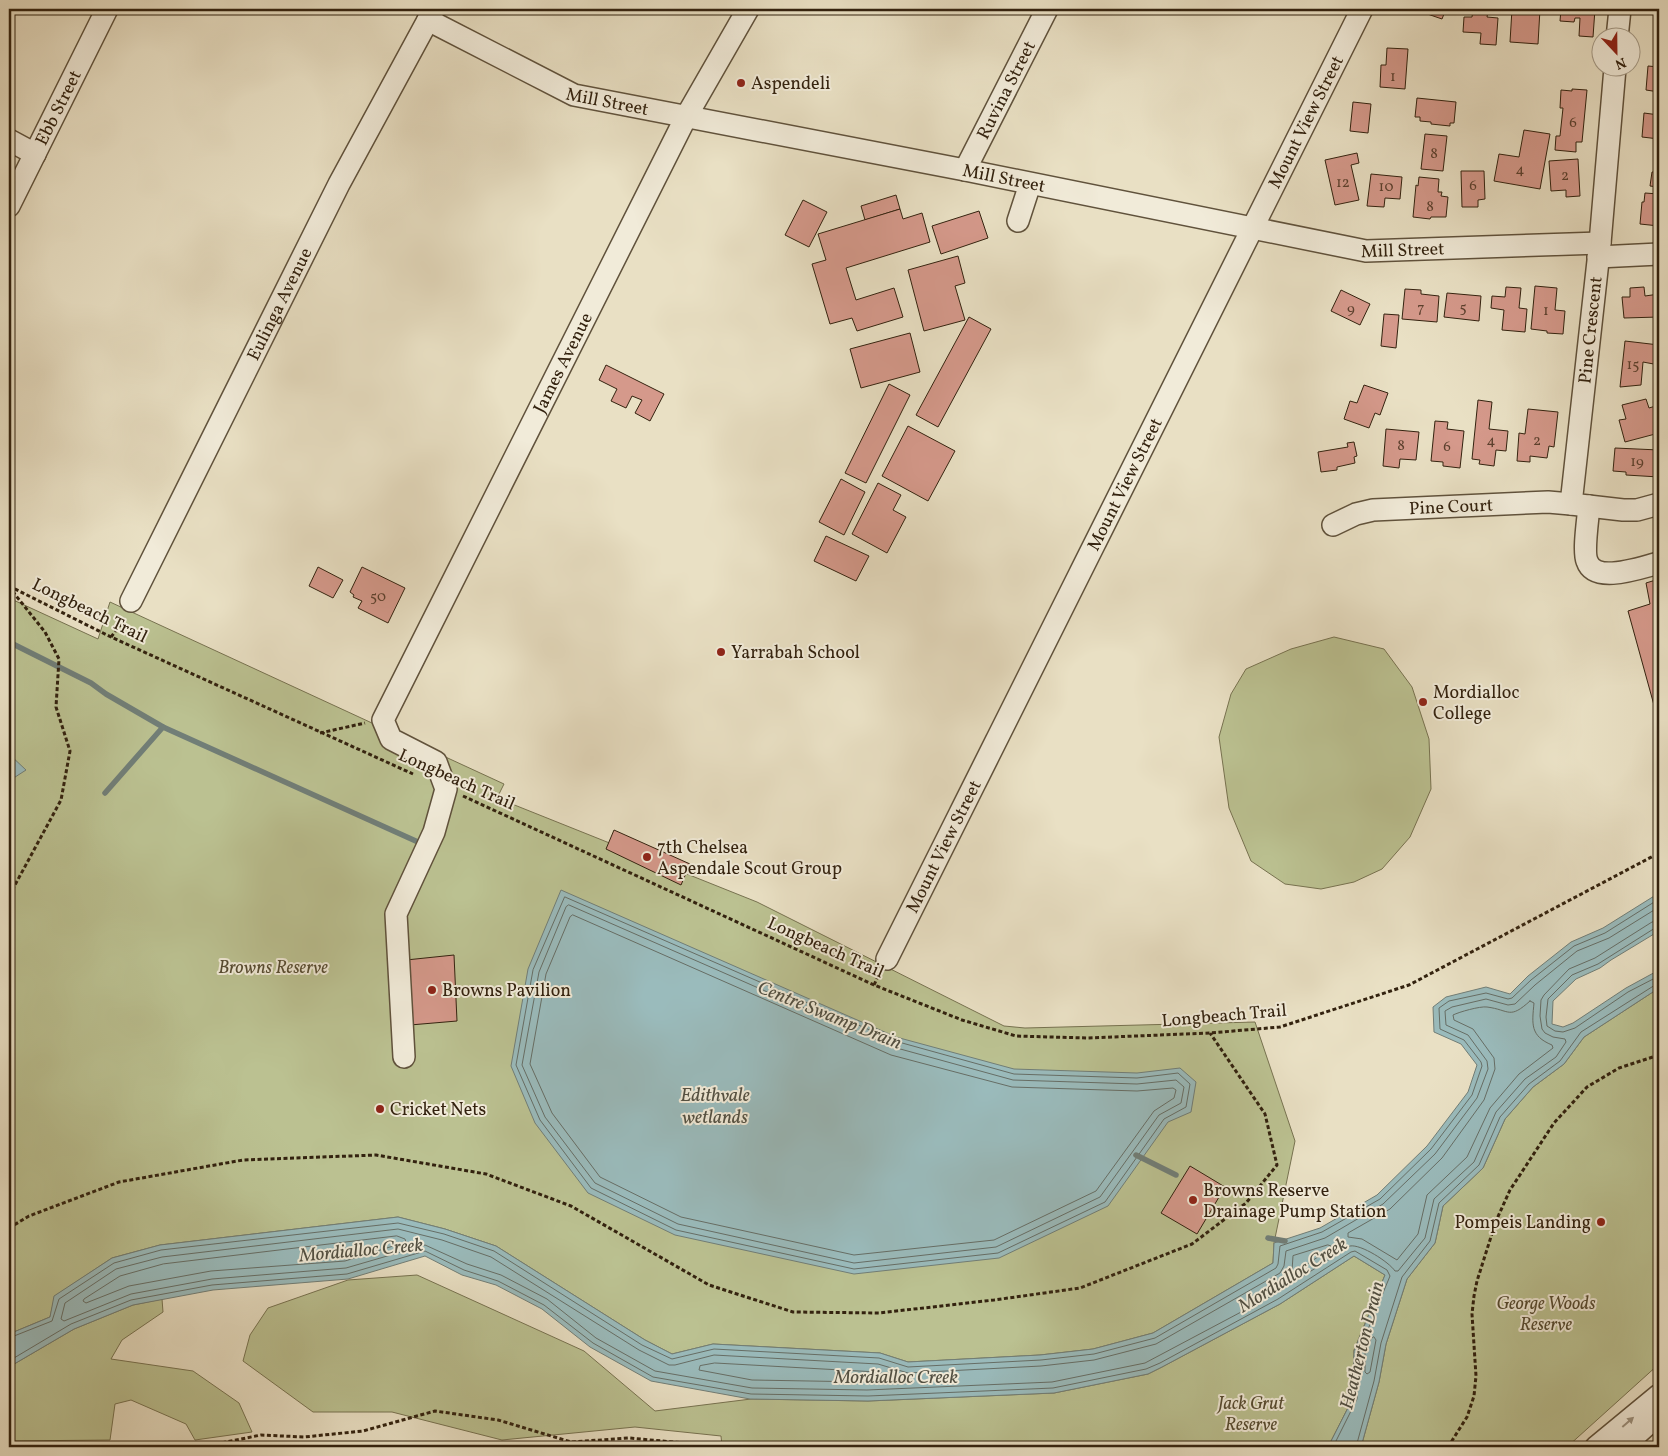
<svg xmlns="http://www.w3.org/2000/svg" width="1668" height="1456" font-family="Vollkorn,serif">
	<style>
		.green { fill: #bbc191; stroke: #777250 }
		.water { fill: #9abbbc; stroke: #717e77 }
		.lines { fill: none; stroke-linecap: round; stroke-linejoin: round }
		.shore { stroke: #666e66; stroke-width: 1 }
		.stream { stroke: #717e77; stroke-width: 5.5 }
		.building { fill: #d5998b; stroke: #33220f }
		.minor-casing { stroke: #60523c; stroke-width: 24 }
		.path { stroke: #33220f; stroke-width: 3; stroke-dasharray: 4 2.5; stroke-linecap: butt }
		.minor { stroke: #f1ebd9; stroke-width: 21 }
		.oneway { fill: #9c917e }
		.poi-dot { fill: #8f2418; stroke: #f1ebd9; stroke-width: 2 }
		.labels { text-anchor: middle; stroke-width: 4; stroke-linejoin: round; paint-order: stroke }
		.number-label { font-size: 15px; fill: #5c402e }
		.poi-label { font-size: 18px; fill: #33220f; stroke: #f1ebd9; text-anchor: start }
		.street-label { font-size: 18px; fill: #33220f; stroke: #f1ebd9 }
		.park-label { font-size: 18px; font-style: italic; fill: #554a30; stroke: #f1ebd9 }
		.water-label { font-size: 19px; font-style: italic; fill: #525043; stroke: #f1ebd9 }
	</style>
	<rect width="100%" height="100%" fill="#e9e0c4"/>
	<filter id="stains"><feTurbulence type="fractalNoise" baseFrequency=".004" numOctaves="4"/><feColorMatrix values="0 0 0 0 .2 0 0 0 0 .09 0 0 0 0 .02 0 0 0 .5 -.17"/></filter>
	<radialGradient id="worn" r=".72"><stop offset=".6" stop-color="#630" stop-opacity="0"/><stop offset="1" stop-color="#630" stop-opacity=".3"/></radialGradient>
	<!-- green -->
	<g class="green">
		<path d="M9,598l89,41 12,-37 394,182 -7,14 260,104 247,124 21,2 230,-6 40,119 -21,102 -1,20 -120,70 -60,16 -53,6 -132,7 -28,-9 -167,-9 -41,10 -27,-14 -149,-94 -51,-17 -47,-12 -238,28 -48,13 -57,38 -5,21 -41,17z"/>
		<path d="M1334,637l50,12 28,38 17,52 2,50 -21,48 -28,32 -28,13 -33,7 -36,-5 -34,-23 -22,-53 -10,-71 12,-43 15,-25 45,-20z"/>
		<path d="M1659,988v376l-92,83h-206l18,-65 7,-38 21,-65 28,-36 8,-37 40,-38 22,-49 28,-32 31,-23 20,-27z"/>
		<path d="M1354,1256l31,19 -31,75 -1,48 -25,49h-606l-1,-11 -86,-9 -133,13 -110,-28h-79l-70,-51 7,-26 18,-27 80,-28 69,-5 167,76 71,60 96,-12 117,2 186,-8 94,-19 14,-7 118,-63z"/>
		<path d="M162,1299l1,13 -41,28 -11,19 82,12 46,32 13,29 -57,8 -9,-16 -55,-24 -16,4 -5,36 -101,1v-74l65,-38 59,-24z"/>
	</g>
	<!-- water -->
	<g class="water">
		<path d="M9,754l17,16 -17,11z"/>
		<path d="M561,890l335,147 118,32 123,4 43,-5 16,14 -5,30 -23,10 -60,84 -109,52 -145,16 -179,-39 -87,-42 -53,-70 -24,-57 17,-97z"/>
		<path d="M1659,893v38l-48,29 -11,8 -24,11 -23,22 -1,23 11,3 10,-4 53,-35 33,-18v18l-75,49 -20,27 -31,23 -28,32 -22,49 -40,38 -8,37 -28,36 -21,65 -7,38 -18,65h-33l25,-49 1,-47 31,-76 -31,-19 -74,48 -118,63 -14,7 -94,19 -186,8 -118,-2 -99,-18 -61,-34 -48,-38 -46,-24 -34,-10 -37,-19 -77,23 -135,11 -80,15 -59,24 -65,38v-33l41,-17 4,-21 58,-38 48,-13 238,-28 47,12 51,17 149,94 27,14 41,-10 167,9 28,9 132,-7 53,-6 60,-16 120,-70 1,-20 46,-15 57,-33 50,-49 41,-54 9,-27 -16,-21 -27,-12 -1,-25 13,-10 40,-10 24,7 18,-18 43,-34 32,-14z"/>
	</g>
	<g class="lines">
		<!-- shore -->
		<g class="shore">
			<path d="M565,897l330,144 119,33 123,4 41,-5 12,11 -4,23 -22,12 -59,83 -107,51 -144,16 -178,-39 -85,-42 -51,-68 -24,-55 17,-95z"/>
			<path d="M569,905l324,142 120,33 124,4 39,-4 8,7 -3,16 -22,12 -59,82 -104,50 -142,16 -176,-39 -83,-41 -50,-66 -23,-52 17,-93 27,-65z"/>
			<path d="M1659,907l-50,31 -32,13 -42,34 -20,19 -7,1 -22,-6 -34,8 -7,4 1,14 22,10 19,26 1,8 -11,29 -42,56 -52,50 -58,34 -39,13 -2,15 -4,7 -124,71 -62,16 -53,6 -133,7 -30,-9 -164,-9 -39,10h-6l-30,-15 -148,-93 -49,-17 -44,-11 -236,28 -46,12 -51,34 -4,16 3,2 67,-27 81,-15 134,-11 79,-23 42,19 34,11 46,24 49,39 59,33 97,17 115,2 185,-8 93,-19 130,-69 75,-48c11,-2 39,16 45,25h3l27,-33 9,-39 40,-37 22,-50 29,-33 31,-22 10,-15 -1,-3 -12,-2 -8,-4 -3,-4 -2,-13 1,-16 3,-5 25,-26 26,-11 57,-36 7,-1"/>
			<path d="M573,915l318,140 121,32 125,4 36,-3 3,2 -2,8 -20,13 -58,80 -102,49 -140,15 -173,-38 -81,-40 -48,-64 -22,-49 16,-90 24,-57z"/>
			<path d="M1659,927l-4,1 -57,36 -26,11 -24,24 -2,18 1,9 8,5 8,1 12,-4 53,-36 31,-16"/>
			<path d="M1530,1001l4,2c-2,21 -4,33 18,42l1,3 -34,26 -29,34 -23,49 -40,38 -9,39 -21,26 -35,-21 -14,-2v-4l42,-24 52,-51 42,-58 11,-31 -1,-11 -21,-29 -19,-9 -1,-5c6,-3 27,-9 34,-8 23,3 22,13 43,-6z"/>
			<path d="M397,1236l8,3 1,3 -61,19 -134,10 -82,15 -43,17 -3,-2 1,-2 36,-23 43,-12z"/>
			<path d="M1328,1245l3,1 -1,3 -35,23 -3,-1 1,-15z"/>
			<path d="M1374,1337l2,3 -6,32 -3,2 -2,-2v-19l6,-14z"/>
			<path d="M9,1338l43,-17 7,-22 55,-36 47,-13 237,-27 46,11 50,17 148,94 30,14 42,-10 165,9 29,9 133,-7 53,-6 61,-16 121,-70 2,-4 2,-18 42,-14 58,-33 51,-50 41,-54 10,-29 -1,-4 -17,-22 -24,-11 -1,-21 10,-7 37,-8 22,6 4,-1 19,-18 43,-34 31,-13 54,-34"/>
			<path d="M9,1361l62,-37 60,-24 81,-15 135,-11 78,-23 39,19 34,11 46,24 49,38 60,34 98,17 117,2 185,-8 93,-19 14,-6 118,-64 73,-47 4,-1 32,19 3,6 -31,75 -2,48 -24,48"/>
			<path d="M715,1363l162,9 15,4 1,3 -2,2 -24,1 -115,-2 -53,-10 1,-4z"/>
			<path d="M1356,1447l18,-66 7,-38 21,-66 28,-36 9,-38 40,-38 21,-48 29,-33 31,-23 21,-29 74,-47 4,-1"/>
		</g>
		<!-- stream -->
		<g class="stream">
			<path d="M9,642l82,41 15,11 57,33 255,115"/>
			<path d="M105,793l58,-66"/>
			<path d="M1136,1155l40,20"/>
			<path d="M1268,1238l17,3"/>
		</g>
	</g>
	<!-- building -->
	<g class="building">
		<path d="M1413,9h33l-4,10z"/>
		<path d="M1512,9h28l-2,35 -28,-2z"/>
		<path d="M1561,9h34l-2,28 -14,-1 1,-18h-5l-1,4 -14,-1z"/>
		<path d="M1654,9h5v14l-3,-1 1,-13z"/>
		<path d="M1473,10l15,1 -1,6 11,1 -2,27 -16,-1 1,-11 -18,-1 1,-15h8z"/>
		<path d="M1387,48l21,1 -3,40 -25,-2 1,-22h5z"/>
		<path d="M1648,66l11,1v25l-13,-2z"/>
		<path d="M1572,89l15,1 -5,52h-6v10l-21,-2 1,-14h4l3,-28h-3l1,-18 11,1z"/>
		<path d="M1417,98l39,4 -2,21h-4v3l-19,-2v-2l-11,-1v-4h-5z"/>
		<path d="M1353,102l18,2 -3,29 -18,-2z"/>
		<path d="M1644,113l15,2v24l-17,-2z"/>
		<path d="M1524,130l26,4 -10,55 -46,-8 5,-27 20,3z"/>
		<path d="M1425,134l22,2 -4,35 -22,-2z"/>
		<path d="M1357,153l2,10 -8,2 8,35 -24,5 -10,-45z"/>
		<path d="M1578,159l2,37 -14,1v-7l-15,1 -2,-30z"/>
		<path d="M1461,171h23l1,28 -7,1v7h-16z"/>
		<path d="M1652,172h7v15l-9,-1z"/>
		<path d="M1371,174l31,3 -2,22 -15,-1 -1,9 -17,-1z"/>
		<path d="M1419,177l20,2 -1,13h4l-1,4 7,1 -2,20h-15l-1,2 -17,-2 3,-32 2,1z"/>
		<path d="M1645,193l14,1v32l-19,-2 2,-22h2z"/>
		<path d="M896,195l4,14 -35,11 -4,-14z"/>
		<path d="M803,200l24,12 -18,35 -24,-12z"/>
		<path d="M900,209l3,10 19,-6 8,29 -84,26 10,32 38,-12 9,29 -46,14 -5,-13 -22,6 -18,-60 14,-4 -8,-26z"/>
		<path d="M979,211l9,27 -47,16 -9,-28z"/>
		<path d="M958,256l7,27 -10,3 10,34 -41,11 -16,-61z"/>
		<path d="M1535,286l22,2 -2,22 10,1 -2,23 -16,-1v-2l-16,-2z"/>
		<path d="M1506,287l15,1 -2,20 8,1 -2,23 -23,-2 2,-20 -13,-2 1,-12 13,1z"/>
		<path d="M1644,287l1,9 14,-2v23l-35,1 -2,-21h8v-9z"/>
		<path d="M1405,289l16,1v4l18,2 -2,26 -35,-3z"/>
		<path d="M1341,290l29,14 -10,21 -29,-14z"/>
		<path d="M1447,293l34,3 -2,25 -35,-4z"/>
		<path d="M1384,314l15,1 -3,33 -15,-2z"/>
		<path d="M969,317l22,12 -53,98 -22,-12z"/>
		<path d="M910,333l10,39 -59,16 -11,-39z"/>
		<path d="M1625,341l34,4v20l-16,-3 -2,23 -21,2z"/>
		<path d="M606,365l58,29 -14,27 -15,-8 7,-13 -10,-4 -6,12 -15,-7 6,-12 -18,-9z"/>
		<path d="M889,384l21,11 -44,88 -21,-10z"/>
		<path d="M1364,385l24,8 -8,22 -5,-2 -6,15 -25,-9 6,-18 7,2z"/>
		<path d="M1646,399l3,9 10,-3v28l-34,9 -6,-22 7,-1 -4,-14z"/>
		<path d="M1478,400l14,2 -3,27 19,2 -2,20 -10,-1 -2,16 -15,-2 1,-4 -8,-1z"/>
		<path d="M1528,409l30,3 -4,35 -5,-1 -2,12 -17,-2v6l-13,-1 2,-28 6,1z"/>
		<path d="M1435,421l13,1 -1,7 17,2 -4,37 -17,-2v-4l-12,-1z"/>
		<path d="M908,426l47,25 -27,50 -46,-25z"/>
		<path d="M1386,429l33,3 -3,28 -16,-1 -1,9 -16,-2z"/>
		<path d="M1354,442l3,14 -3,1 1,6 -18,4v3l-16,2 -3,-20 30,-5 -1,-4z"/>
		<path d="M1615,448l44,2v27l-33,-2v-3l-13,-1z"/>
		<path d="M841,479l24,13 -21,43 -25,-13z"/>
		<path d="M878,483l23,12 -8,15 13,7 -19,36 -35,-19z"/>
		<path d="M826,536l43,20 -13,25 -42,-20z"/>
		<path d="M318,567l25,13 -10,18 -24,-12z"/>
		<path d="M362,567l43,21 -17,35 -30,-15 4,-7 -9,-4 1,-2 -4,-3z"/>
		<path d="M1659,579v139l-2,-2 -29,-105 22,-7 -4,-21z"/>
		<path d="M614,830l76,34 -9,21 -75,-36z"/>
		<path d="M454,955l3,66 -47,4 -4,-65z"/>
		<path d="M1190,1166l35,21 -28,47 -36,-21z"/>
	</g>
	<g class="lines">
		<!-- minor casing -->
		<g class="minor-casing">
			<g id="minor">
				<path id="s1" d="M428,20l146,75 391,75 401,81 234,-8"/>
				<path d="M1617,38l3,-29"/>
				<path d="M1615,68l-15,175 -29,261 52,6h14l22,-6"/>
				<path d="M9,140l26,14"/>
				<path id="s2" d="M965,170l82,-161"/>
				<path id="s3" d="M9,206l98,-197"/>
				<path d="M1018,221l12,-37"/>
				<path d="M1598,257l61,-3"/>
				<path d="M1589,506c-1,13 -6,45 -2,55 8,24 55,6 72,2"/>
				<path id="s4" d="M1333,525l23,-11 17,-4 175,-8 23,2"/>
				<path id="s5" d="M131,601l208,-417 95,-175"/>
				<path id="s6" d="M887,959l475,-950"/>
				<path id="s7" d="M404,1057l-8,-143 38,-82 12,-43 -10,-27 -45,-23 -8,-19 303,-603 62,-108"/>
				<path d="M1596,1447l63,-52"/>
				<path d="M1625,1447l13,-14 19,-17"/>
			</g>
		</g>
		<!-- path -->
		<g class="path">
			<path d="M9,586l102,51 302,137"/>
			<path d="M111,637l10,-13 3,-7"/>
			<path d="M320,733l45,-10"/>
			<path d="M463,796l411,189 88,35 54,16 71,2 123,-5 70,-6 129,-42 250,-132"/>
			<path d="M9,896l52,-96 9,-49 -14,-44 3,-48 -14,-27 -36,-45"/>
			<path d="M874,985l5,-11"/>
			<path d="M9,1228l20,-12 90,-34 124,-22 133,-5 110,19 85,32 138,79 84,27 86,1 115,-13 86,-12 112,-44 54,-41 31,-38 -12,-51 -55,-81"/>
			<path d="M177,1447l29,-1 55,-11 43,2 59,-6 72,-20 63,9 73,22 58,-4 99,9"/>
			<path d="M1448,1447l19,-30 7,-21 2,-20 -4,-62 2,-18 3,-15 19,-60 14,-31 44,-67 33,-36 32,-19 40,-13"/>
		</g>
		<!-- minor -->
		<use href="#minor" class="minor"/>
	</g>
	<!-- one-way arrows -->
	<defs><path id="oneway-solid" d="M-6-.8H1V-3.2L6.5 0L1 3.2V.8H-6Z" transform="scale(1.25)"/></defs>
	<use class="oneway" href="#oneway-solid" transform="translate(1628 1422) rotate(-41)"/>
	<!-- markers -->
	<g class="poi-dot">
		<circle cx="741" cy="83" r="5"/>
		<circle cx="721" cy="652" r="5"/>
		<circle cx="1423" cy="702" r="5"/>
		<circle cx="647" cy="857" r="5"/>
		<circle cx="432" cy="990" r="5"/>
		<circle cx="380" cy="1109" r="5"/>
		<circle cx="1193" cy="1200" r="5"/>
		<circle cx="1601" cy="1222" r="5"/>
	</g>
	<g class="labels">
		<!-- number labels -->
		<g class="number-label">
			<text x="1393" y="81">1</text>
			<text x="1573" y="127">6</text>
			<text x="1434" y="158">8</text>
			<text x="1520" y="174">4</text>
			<text x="1565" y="180">2</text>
			<text x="1343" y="187">12</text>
			<text x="1473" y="190">6</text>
			<text x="1386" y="191">10</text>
			<text x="1430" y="211">8</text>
			<text x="1421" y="312">7</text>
			<text x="1463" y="312">5</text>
			<text x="1351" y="313">9</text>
			<text x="1546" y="315">1</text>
			<text x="1633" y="369">15</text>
			<text x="1491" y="445">4</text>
			<text x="1537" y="445">2</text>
			<text x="1401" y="450">8</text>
			<text x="1447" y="451">6</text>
			<text x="1637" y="466">19</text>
			<text x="378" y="601">50</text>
		</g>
		<!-- poi labels -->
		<g class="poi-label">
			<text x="751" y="89">Aspendeli</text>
			<text x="731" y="658">Yarrabah School</text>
			<text x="1433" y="698">Mordialloc<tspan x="1433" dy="21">College</tspan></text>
			<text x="657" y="853">7th Chelsea<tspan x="657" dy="21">Aspendale Scout Group</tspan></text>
			<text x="442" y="996">Browns Pavilion</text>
			<text x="390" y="1115">Cricket Nets</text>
			<text x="1203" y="1196">Browns Reserve<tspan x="1203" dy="21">Drainage Pump Station</tspan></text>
			<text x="1591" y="1228" text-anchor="end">Pompeis Landing</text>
		</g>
		<!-- street labels -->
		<g class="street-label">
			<text dy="6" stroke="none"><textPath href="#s2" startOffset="90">Ruvina Street</textPath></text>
			<text dy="6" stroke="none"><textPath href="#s1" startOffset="198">Mill Street</textPath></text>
			<text dy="6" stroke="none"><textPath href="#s3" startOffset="110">Ebb Street</textPath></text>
			<text dy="6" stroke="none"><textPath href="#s6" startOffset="936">Mount View Street</textPath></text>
			<text dy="6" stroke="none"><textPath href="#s1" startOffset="602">Mill Street</textPath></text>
			<text dy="6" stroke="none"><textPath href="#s1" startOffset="1008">Mill Street</textPath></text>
			<text dy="6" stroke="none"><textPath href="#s5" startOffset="332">Eulinga Avenue</textPath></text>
			<text transform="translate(1590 330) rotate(-84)" y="6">Pine Crescent</text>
			<text dy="6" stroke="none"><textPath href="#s7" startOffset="778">James Avenue</textPath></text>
			<text dy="6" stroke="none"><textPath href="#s6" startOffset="531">Mount View Street</textPath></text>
			<text dy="6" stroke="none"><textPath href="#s4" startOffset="121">Pine Court</textPath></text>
			<text transform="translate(90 610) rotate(26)" y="6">Longbeach Trail</text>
			<text transform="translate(457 779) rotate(24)" y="6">Longbeach Trail</text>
			<text dy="6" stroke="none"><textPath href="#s6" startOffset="126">Mount View Street</textPath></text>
			<text transform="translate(826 947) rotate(24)" y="6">Longbeach Trail</text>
			<text transform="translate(1224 1015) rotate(-5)" y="6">Longbeach Trail</text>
		</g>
		<!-- park labels -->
		<g class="park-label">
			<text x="273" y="973">Browns Reserve</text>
			<text x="1546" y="1309">George Woods<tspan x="1546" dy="21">Reserve</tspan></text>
			<text x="1251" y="1409">Jack Grut<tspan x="1251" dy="21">Reserve</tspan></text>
		</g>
		<!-- water labels -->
		<g class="water-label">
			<text transform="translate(830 1014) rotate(22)" y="7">Centre Swamp Drain</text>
			<text x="715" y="1101">Edithvale<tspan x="715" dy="22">wetlands</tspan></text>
			<text transform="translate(361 1249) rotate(-5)" y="7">Mordialloc Creek</text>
			<text transform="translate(1292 1274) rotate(-32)" y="7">Mordialloc Creek</text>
			<text transform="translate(1361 1345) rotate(-76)" y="7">Heatherton Drain</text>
			<text x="896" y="1383">Mordialloc Creek</text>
		</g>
	</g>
	<!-- margin -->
	<rect width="1668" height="1456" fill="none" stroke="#e9e0c4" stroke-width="30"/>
	<rect x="10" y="10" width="1648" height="1436" fill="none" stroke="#33220f" stroke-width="2.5"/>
	<rect x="15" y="15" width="1638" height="1426" fill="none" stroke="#33220f"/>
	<!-- north arrow -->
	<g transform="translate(1616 52) rotate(158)"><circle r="24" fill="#f1ebd9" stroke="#a59b88"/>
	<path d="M0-4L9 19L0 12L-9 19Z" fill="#8f2418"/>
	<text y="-8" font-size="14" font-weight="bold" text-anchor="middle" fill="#33220f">N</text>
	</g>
	<rect width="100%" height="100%" filter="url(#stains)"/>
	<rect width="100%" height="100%" fill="url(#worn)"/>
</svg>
